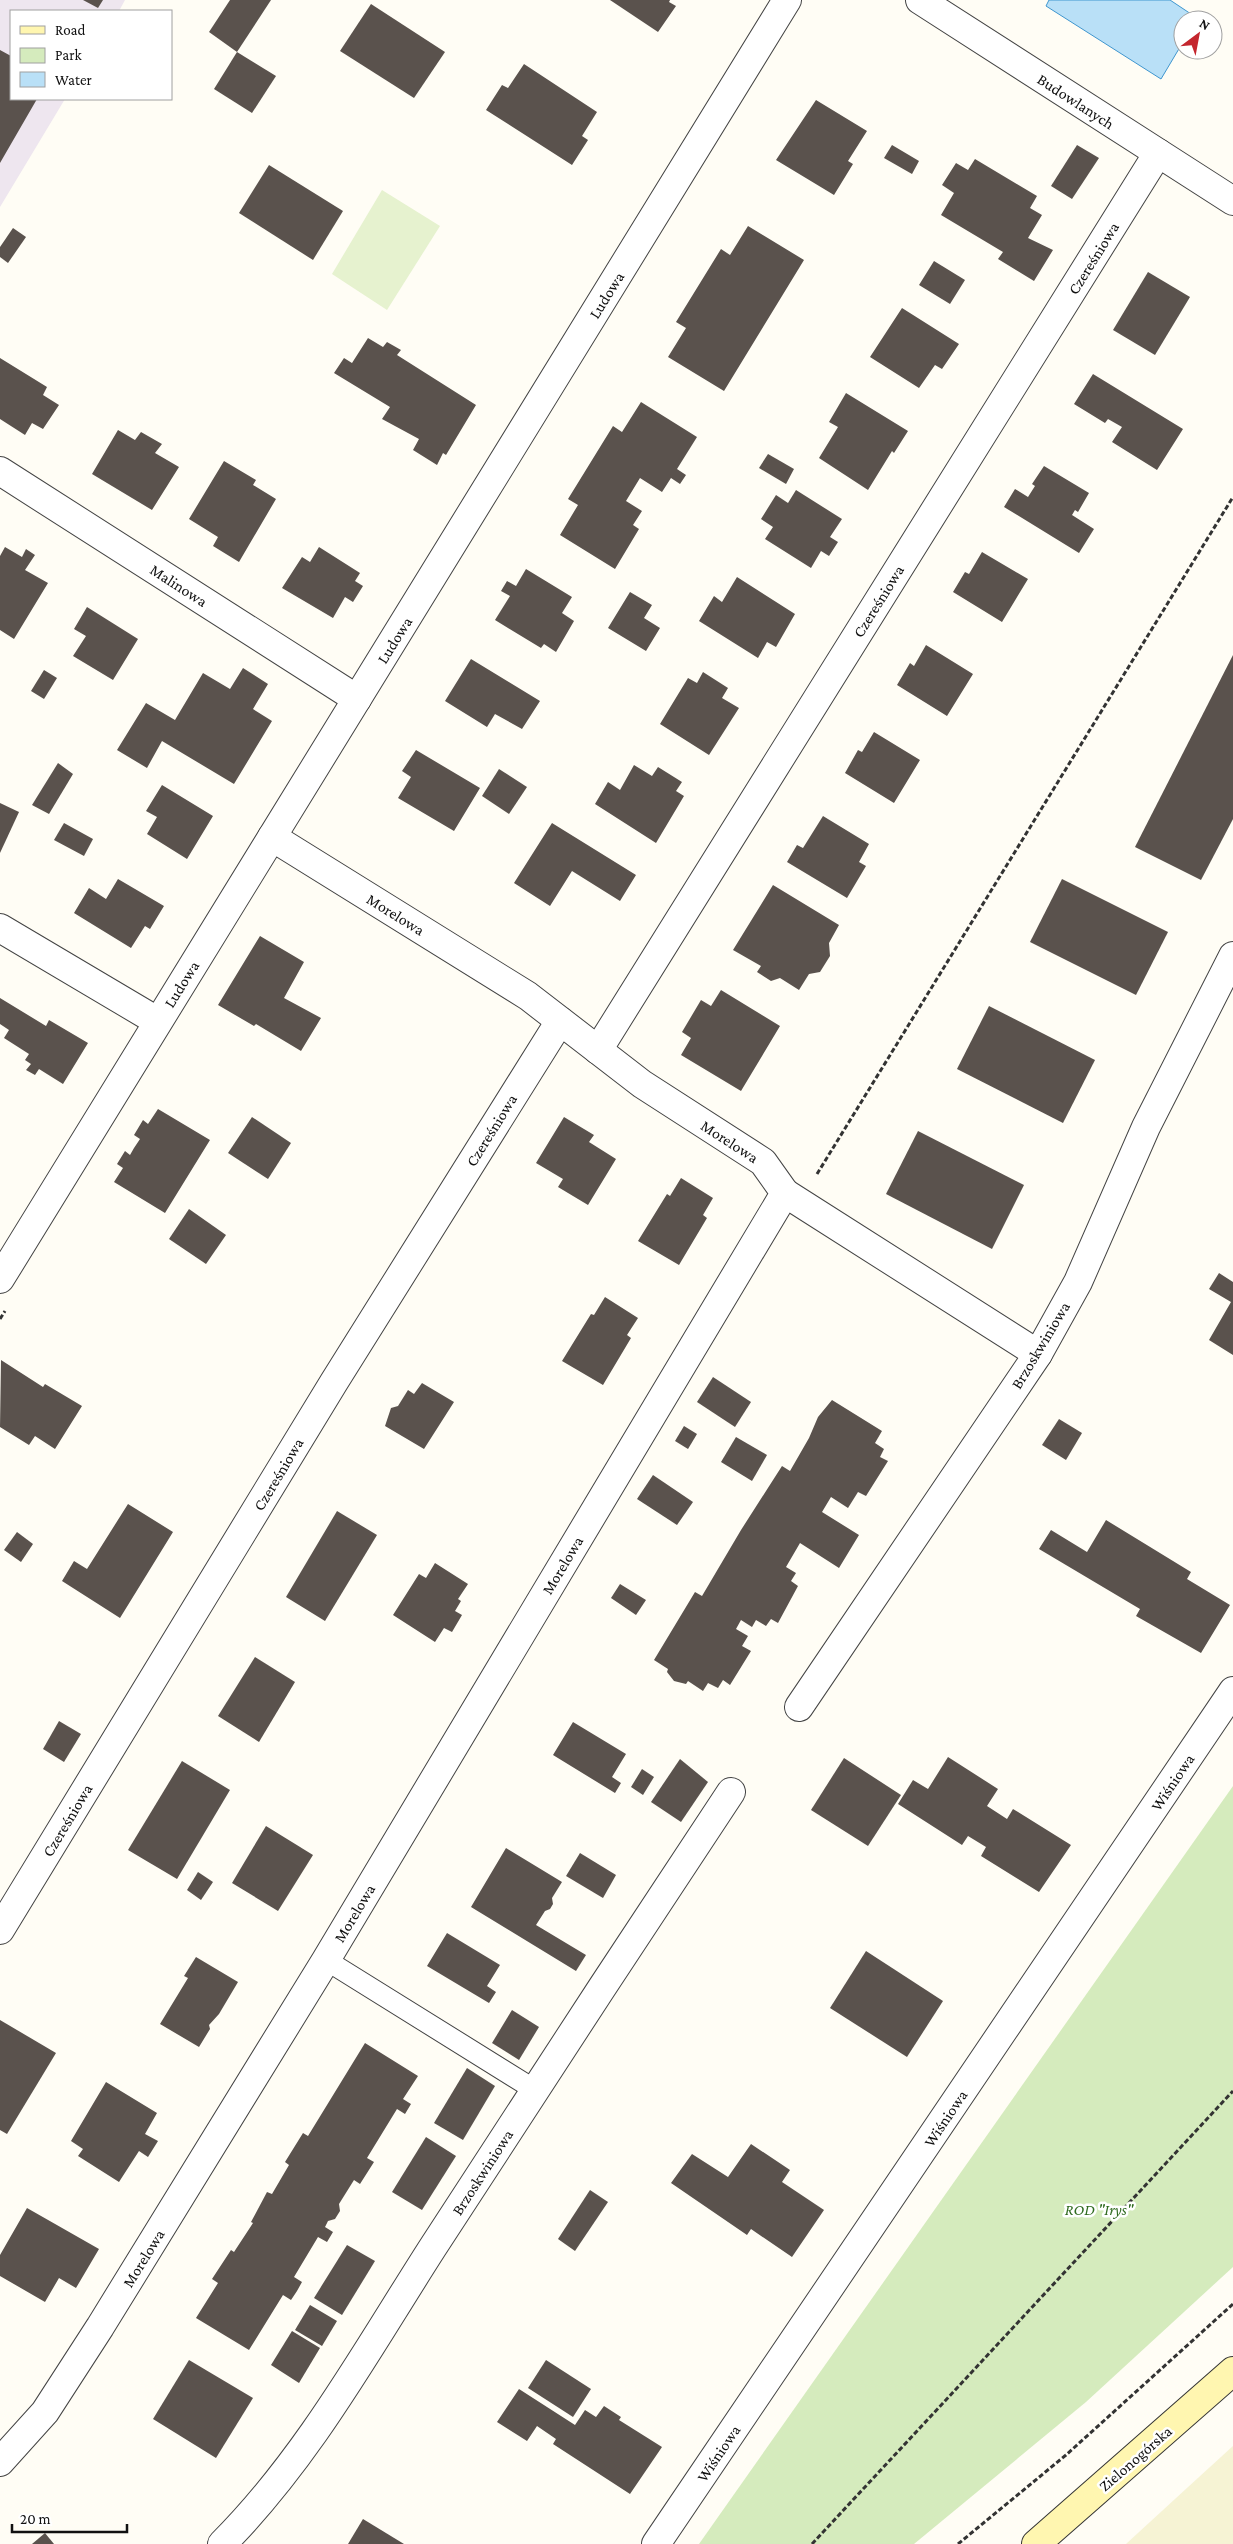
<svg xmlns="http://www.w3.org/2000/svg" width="1233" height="2544" font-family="'Crimson Pro',serif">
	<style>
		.industrial { fill: #eee6ef }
		.farmland { fill: #f6f3d4 }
		.green { fill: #d5ebbd }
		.pitch { fill: #e6f2cf }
		.water { fill: #b9e0f7; stroke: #3f96cf }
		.building { fill: #5a524d }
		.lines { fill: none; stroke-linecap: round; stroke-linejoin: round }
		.lane-casing { stroke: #444; stroke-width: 22 }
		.street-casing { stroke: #444; stroke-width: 30 }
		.secondary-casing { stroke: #333; stroke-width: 30 }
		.path { stroke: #333; stroke-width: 3; stroke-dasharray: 5 2.5; stroke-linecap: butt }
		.lane { stroke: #fff; stroke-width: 20 }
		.street { stroke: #fff; stroke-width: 28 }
		.secondary { stroke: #fff6b0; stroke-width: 28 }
		.labels { text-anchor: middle; stroke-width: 5; stroke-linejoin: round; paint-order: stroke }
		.street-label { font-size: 16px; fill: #111; stroke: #fff }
		.park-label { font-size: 16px; font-style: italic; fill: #2f6b1f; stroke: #fff }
	</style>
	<rect width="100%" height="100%" fill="#fffdf5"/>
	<!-- industrial -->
	<path class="industrial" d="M0,0h125l-6,11h-108v88h54l-65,108z"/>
	<!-- farmland -->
	<path class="farmland" d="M1233,2446v98h-107l61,-56z"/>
	<!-- green -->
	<path class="green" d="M1233,1786v481l-147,135 -172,142h-215z"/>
	<!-- pitch -->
	<path class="pitch" d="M382,190l58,36 -53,84 -55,-36z"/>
	<!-- water -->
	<path class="water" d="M1049,0h121l27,18 -14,2v22l-22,37 -115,-73z"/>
	<!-- building -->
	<g class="building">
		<path d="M83,0h20l-5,8z"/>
		<path d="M230,0h41l-34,52 -28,-20z"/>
		<path d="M610,0h60l-1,2 7,4 -18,26z"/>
		<path d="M371,4l74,48 -31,46 -74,-47z"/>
		<path d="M0,50l11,6v43h26l-37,64z"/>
		<path d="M237,52l39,24 -24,37 -38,-24z"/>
		<path d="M524,64l73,48 -15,24 6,4 -16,25 -86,-55 16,-25 6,3z"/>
		<path d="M816,100l51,31 -19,30 5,3 -19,31 -58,-35z"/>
		<path d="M892,145l27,16 -7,13 -28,-16z"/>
		<path d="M1077,145l22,13 -27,41 -21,-13z"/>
		<path d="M975,159l62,37 -7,12 12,7 -14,23 25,12 -19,31 -36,-22 5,-7 -62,-37 13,-22 -12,-8 14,-22 12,7z"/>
		<path d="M269,165l74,46 -30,49 -74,-47z"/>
		<path d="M748,226l56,34 -80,131 -56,-34 18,-29 -10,-6 45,-73 9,6z"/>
		<path d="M13,228l13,9 -18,26 -8,-6v-10z"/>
		<path d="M934,261l31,19 -15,24 -31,-19z"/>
		<path d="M1148,272l42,25 -35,58 -42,-25z"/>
		<path d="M902,308l57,36 -17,25 -7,-4 -16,23 -49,-31z"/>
		<path d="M368,338l15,9 4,-5 14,8 -4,5 79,50 -30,50 -3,-2 -6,12 -24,-15 6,-11 -37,-20 8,-12 -56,-34 10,-15 8,5z"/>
		<path d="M0,358l47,29 -4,8 16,10 -16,24 -11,-6 -7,12 -25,-16z"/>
		<path d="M1093,374l90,55 -26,41 -45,-28 10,-15 -14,-8 -3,4 -31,-19z"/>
		<path d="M846,393l62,38 -14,22 -2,-2 -24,39 -49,-32 19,-31 -9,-5z"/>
		<path d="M641,402l56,35 -20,32 9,6 -6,9 -9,-6 -9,14 -22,-14 -14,23 16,10 -9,14 6,4 -24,40 -55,-34 18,-30 -10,-6 45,-73 9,6z"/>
		<path d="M118,430l17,10 6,-8 21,12 -7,9 24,14 -27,43 -60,-36z"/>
		<path d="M768,454l26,15 -8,15 -27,-16z"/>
		<path d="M224,461l32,19 -3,5 23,14 -37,63 -26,-16 5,-9 -29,-18z"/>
		<path d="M1044,466l45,27 -11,19 -3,-2 -3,5 22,14 -15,24 -75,-46 11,-18 13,8 7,-11 -3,-2z"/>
		<path d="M796,490l46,29 -12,18 8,5 -9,14 -8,-5 -10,17 -46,-29 8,-12 -12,-8 15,-24 12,8z"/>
		<path d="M5,547l17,10 4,-8 9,6 -10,15 23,13 -34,56 -14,-9v-74z"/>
		<path d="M319,547l41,26 -5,8 8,5 -10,16 -8,-5 -12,21 -51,-30 20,-31 8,5z"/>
		<path d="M982,552l46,27 -26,43 -49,-30 12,-20 4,2z"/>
		<path d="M526,569l46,28 -10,16 12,8 -18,31 -12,-8 -3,4 -46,-28 15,-24 -9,-5 6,-10 9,5z"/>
		<path d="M737,577l58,37 -19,33 -9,-5 -9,16 -59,-37 15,-25 8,6z"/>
		<path d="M630,592l22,13 -8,13 16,10 -14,23 -38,-23z"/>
		<path d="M87,607l51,32 -25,41 -40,-24 13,-20 -12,-7z"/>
		<path d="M926,645l47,29 -26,42 -50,-31 13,-22 4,3z"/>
		<path d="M1233,655v164l-32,61 -66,-33z"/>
		<path d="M471,659l69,42 -18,28 -27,-15 -8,13 -42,-26z"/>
		<path d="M243,668l25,16 -15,25 19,12 -38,63 -72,-43 -15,27 -30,-18 29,-47 29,17 28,-47 27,16z"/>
		<path d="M44,670l13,8 -13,21 -13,-8z"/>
		<path d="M703,672l25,16 -6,10 17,10 -30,47 -49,-31 28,-46 9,5z"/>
		<path d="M874,732l46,28 -26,43 -49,-30 13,-23 4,2z"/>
		<path d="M416,750l64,38 -26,43 -56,-33 13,-21 -9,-6z"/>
		<path d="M58,763l15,11 -24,40 -17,-9z"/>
		<path d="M634,765l18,11 6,-9 24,15 -6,9 8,5 -28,47 -61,-39 13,-22 12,8z"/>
		<path d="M499,769l28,18 -18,27 -27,-18z"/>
		<path d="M162,785l51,31 -26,43 -40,-25 10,-17 -11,-6z"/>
		<path d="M0,803l19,9 -19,41z"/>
		<path d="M823,816l46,28 -10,18 7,4 -19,32 -60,-36 10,-17 6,3z"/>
		<path d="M64,823l29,16 -9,17 -30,-16z"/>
		<path d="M552,823l84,52 -16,26 -48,-30 -22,35 -36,-23z"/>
		<path d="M118,879l46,27 -14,23 -5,-3 -14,22 -57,-35 15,-25 17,11z"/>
		<path d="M1062,879l106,53 -32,63 -106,-53z"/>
		<path d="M773,885l66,40 -10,18 1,13 -10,16 -11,2 -10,16 -19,-12 -9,3 -14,-9 4,-6 -28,-16z"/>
		<path d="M260,936l44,26 -20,36 37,20 -20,33 -45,-27 -2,2 -36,-21z"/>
		<path d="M721,990l59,36 -39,65 -60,-36 10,-17 -9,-6 19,-32 10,6z"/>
		<path d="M0,998l46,28 3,-6 39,23 -25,41 -24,-15 -4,6 -9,-5 5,-6 -6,-4 4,-6 -25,-16 5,-8 -9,-6z"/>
		<path d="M989,1006l106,54 -32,63 -106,-54z"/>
		<path d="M158,1109l52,31 -45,73 -51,-31 9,-14 -6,-4 8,-13 5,4 4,-7 6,-9 -6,-4 9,-15 5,4z"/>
		<path d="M252,1117l39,26 -23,36 -40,-26z"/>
		<path d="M564,1117l30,18 -5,7 27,17 -28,46 -30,-18 5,-8 -27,-16z"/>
		<path d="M918,1131l106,54 -32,64 -106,-55z"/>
		<path d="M681,1178l32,20 -10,17 4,3 -28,47 -41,-24 29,-47 3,2z"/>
		<path d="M189,1209l37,26 -20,29 -37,-25z"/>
		<path d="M1219,1273l14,9v73l-24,-15 22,-38 -22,-13z"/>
		<path d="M605,1297l33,21 -11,17 4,3 -28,47 -41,-24 29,-47 3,1z"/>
		<path d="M1,1360l42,27 2,-3 37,22 -27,43 -20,-13 -6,9 -29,-18z"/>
		<path d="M713,1377l38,25 -16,25 -38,-25z"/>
		<path d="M422,1383l32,19 -30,47 -39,-23 6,-18 7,-2 10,-16 6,4z"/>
		<path d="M832,1400l50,31 -7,12 9,6 -4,8 8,4 -22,35 -8,-4 -10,16 -17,-11 -9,15 37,23 -20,33 -39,-25 -14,24 10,6 -5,8 7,5 -20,37 -7,-4 -5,7 -10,-6 -4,7 -11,-7 -5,9 12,7 -6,10 9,5 -21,34 -7,-5 -5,8 -10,-5 -5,8 -15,-10 -2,3 -12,-3 -7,-9 1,-3 -14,-9 41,-68 7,4 39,-66 41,-64 8,5 19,-33 9,-21z"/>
		<path d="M1059,1419l23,14 -16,27 -24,-15z"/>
		<path d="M684,1426l13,8 -9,15 -13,-8z"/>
		<path d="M736,1437l31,18 -15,26 -31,-19z"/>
		<path d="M653,1475l40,27 -16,23 -40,-26z"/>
		<path d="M128,1504l45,28 -53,86 -58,-37 12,-20 13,8z"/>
		<path d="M337,1511l40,24 -52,86 -39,-24z"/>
		<path d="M1106,1520l85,52 -4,7 43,26 -29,48 -65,-37 4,-7 -101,-60 12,-19 36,22z"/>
		<path d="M17,1532l16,12 -12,18 -17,-12z"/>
		<path d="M435,1563l33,21 -10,15 3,2 -6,10 7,4 -10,17 -8,-4 -9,14 -42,-27 26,-41 7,4z"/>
		<path d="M620,1584l26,16 -10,15 -25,-17z"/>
		<path d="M255,1657l40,25 -36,60 -41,-26z"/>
		<path d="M59,1721l22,13 -17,28 -21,-13z"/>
		<path d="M573,1722l53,32 -14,23 9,6 -6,10 -62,-38z"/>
		<path d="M948,1757l50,32 -11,17 20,13 6,-10 58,36 -32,47 -58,-36 5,-9 -18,-11 -6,9 -64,-41 15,-24 15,9z"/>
		<path d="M844,1758l57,37 -33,51 -57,-36z"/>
		<path d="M680,1759l28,23 -27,40 -30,-20z"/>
		<path d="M182,1761l48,29 -53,89 -49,-29z"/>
		<path d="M642,1769l12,8 -11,18 -12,-8z"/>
		<path d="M266,1826l47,29 -35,56 -46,-28z"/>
		<path d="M506,1848l56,34 -10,16 1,6 -3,5 -5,2 -9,14 50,30 -10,16 -105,-64z"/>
		<path d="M580,1853l36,22 -13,23 -37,-22z"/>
		<path d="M198,1872l15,10 -12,18 -14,-10z"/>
		<path d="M447,1933l53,32 -13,21 9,6 -7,11 -62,-37z"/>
		<path d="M866,1951l77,50 -36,56 -77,-49z"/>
		<path d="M196,1957l42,25 -19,32 -10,11 1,4 -11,18 -39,-23 28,-46 -4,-2z"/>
		<path d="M512,2010l27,17 -20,33 -27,-17z"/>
		<path d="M0,2020l56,33 -49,81 -7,-4z"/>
		<path d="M365,2043l53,33 -15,23 8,5 -6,10 -8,-5 -30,49 7,4 -14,22 -6,-4 -15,24 1,7 -5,8 -7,2 -3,6 8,5 -6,10 -9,-5 -24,40 8,5 -5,9 -6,9 -8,-5 -34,55 -53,-32 22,-35 -6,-4 19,-29 3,2 19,-29 -2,-1 16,-30 5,2 17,-29 -4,-3 18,-29 5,3z"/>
		<path d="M467,2068l28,18 -32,54 -29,-17z"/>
		<path d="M106,2082l51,31 -12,21 13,7 -10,16 -9,-6 -20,31 -41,-26 5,-7 -12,-8z"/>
		<path d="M426,2137l30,19 -34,54 -30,-18z"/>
		<path d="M751,2144l39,26 -8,12 42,28 -32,47 -41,-28 -4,6 -76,-52 21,-29 36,23z"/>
		<path d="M590,2190l18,12 -33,49 -17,-12z"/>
		<path d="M27,2208l72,41 -23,39 -17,-10 -14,24 -45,-26v-21z"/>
		<path d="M347,2245l28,16 -33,54 -28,-17z"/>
		<path d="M310,2305l27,16 -15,25 -27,-16z"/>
		<path d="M292,2331l28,17 -21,35 -28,-18z"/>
		<path d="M189,2360l64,38 -37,60 -63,-39z"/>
		<path d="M546,2360l45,29 -18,28 -45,-29z"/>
		<path d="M519,2389l56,36 10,-15 11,7 8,-11 17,11 -2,3 43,27 -32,47 -77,-50 3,-5 -19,-13 -10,15 -30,-19z"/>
		<path d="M363,2519l41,25h-56z"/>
		<path d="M45,2533l9,11h-22z"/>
	</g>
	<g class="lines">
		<!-- lane casing -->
		<g class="lane-casing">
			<path id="lane" d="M326,1960l209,130"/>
		</g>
		<!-- street casing -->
		<g class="street-casing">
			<g id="street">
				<path d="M920,0l313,201"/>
				<path d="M0,471l357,228"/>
				<path d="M0,928l157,93"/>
				<path d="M598,1050l560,-897"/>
				<path d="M785,1193l253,161"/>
				<path d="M0,1279l787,-1279"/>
				<path d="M799,1707l239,-353 40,-72 68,-155 87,-171"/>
				<path d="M0,1930l334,-548 226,-361"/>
				<path d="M0,2462l45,-50 55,-85 226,-367 459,-767 -22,-31 -121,-78 -114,-88 -256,-159"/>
				<path d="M222,2544c86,-86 146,-196 211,-297 98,-152 198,-304 298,-455"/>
				<path d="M656,2544l577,-853"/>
			</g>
		</g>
		<!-- secondary casing -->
		<g class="secondary-casing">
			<path id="secondary" d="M1036,2544l197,-173"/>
		</g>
		<!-- path -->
		<g class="path">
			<path d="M817,1174l416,-677"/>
			<path d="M0,1319l5,-8"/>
			<path d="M812,2544l421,-453"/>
			<path d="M958,2544l108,-89 167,-151"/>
		</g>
		<!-- lane -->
		<use href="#lane" class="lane"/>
		<!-- street -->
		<use href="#street" class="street"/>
		<!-- secondary -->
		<use href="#secondary" class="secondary"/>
	</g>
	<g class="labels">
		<!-- street labels -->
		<g class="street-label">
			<text transform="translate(1076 101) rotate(33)" y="6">Budowlanych</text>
			<text transform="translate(1093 258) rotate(-58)" y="6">Czereśniowa</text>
			<text transform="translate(606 295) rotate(-58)" y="6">Ludowa</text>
			<text transform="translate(179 585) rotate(33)" y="6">Malinowa</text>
			<text transform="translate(878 601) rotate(-58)" y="6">Czereśniowa</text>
			<text transform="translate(394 640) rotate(-58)" y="6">Ludowa</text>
			<text transform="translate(396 914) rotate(32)" y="6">Morelowa</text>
			<text transform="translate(181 984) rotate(-58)" y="6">Ludowa</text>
			<text transform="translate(491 1130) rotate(-58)" y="6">Czereśniowa</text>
			<text transform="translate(730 1141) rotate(33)" y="6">Morelowa</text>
			<text transform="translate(1040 1345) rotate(-59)" y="6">Brzoskwiniowa</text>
			<text transform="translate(278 1474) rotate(-59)" y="6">Czereśniowa</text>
			<text transform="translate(562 1565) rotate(-59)" y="6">Morelowa</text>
			<text transform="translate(1172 1782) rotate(-56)" y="6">Wiśniowa</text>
			<text transform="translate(67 1820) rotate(-59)" y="6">Czereśniowa</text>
			<text transform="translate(354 1913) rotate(-59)" y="6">Morelowa</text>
			<text transform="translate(945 2118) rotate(-56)" y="6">Wiśniowa</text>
			<text transform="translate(482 2172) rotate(-57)" y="6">Brzoskwiniowa</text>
			<text transform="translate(143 2258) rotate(-58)" y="6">Morelowa</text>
			<text transform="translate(718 2453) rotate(-56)" y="6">Wiśniowa</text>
			<text transform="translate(1135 2458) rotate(-41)" y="6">Zielonogórska</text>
		</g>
		<!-- park labels -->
		<g class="park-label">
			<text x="1099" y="2215">ROD "Irys"</text>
		</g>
	</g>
	<!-- legend -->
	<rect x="10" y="10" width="162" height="90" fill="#ffffff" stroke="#a0a0a0"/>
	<rect x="20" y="26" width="25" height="8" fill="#fff6b0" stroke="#a0a0a0"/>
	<text x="55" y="35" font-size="15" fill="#111111">Road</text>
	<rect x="20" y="48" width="25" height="15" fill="#d5ebbd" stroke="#a0a0a0"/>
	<text x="55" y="60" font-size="15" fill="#111111">Park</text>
	<rect x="20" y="72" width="25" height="15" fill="#b9e0f7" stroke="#a0a0a0"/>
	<text x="55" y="85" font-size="15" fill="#111111">Water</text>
	<!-- north arrow -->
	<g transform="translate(1198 35) rotate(32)"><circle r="24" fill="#ffffff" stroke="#a0a0a0"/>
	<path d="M0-4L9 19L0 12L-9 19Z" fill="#c4262e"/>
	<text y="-8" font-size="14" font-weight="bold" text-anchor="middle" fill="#111111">N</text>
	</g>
	<!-- scale -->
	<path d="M12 2524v8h115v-8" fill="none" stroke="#111111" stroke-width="2.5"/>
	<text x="20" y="2524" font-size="15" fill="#111111" stroke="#ffffff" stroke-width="4" paint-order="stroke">20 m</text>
</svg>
